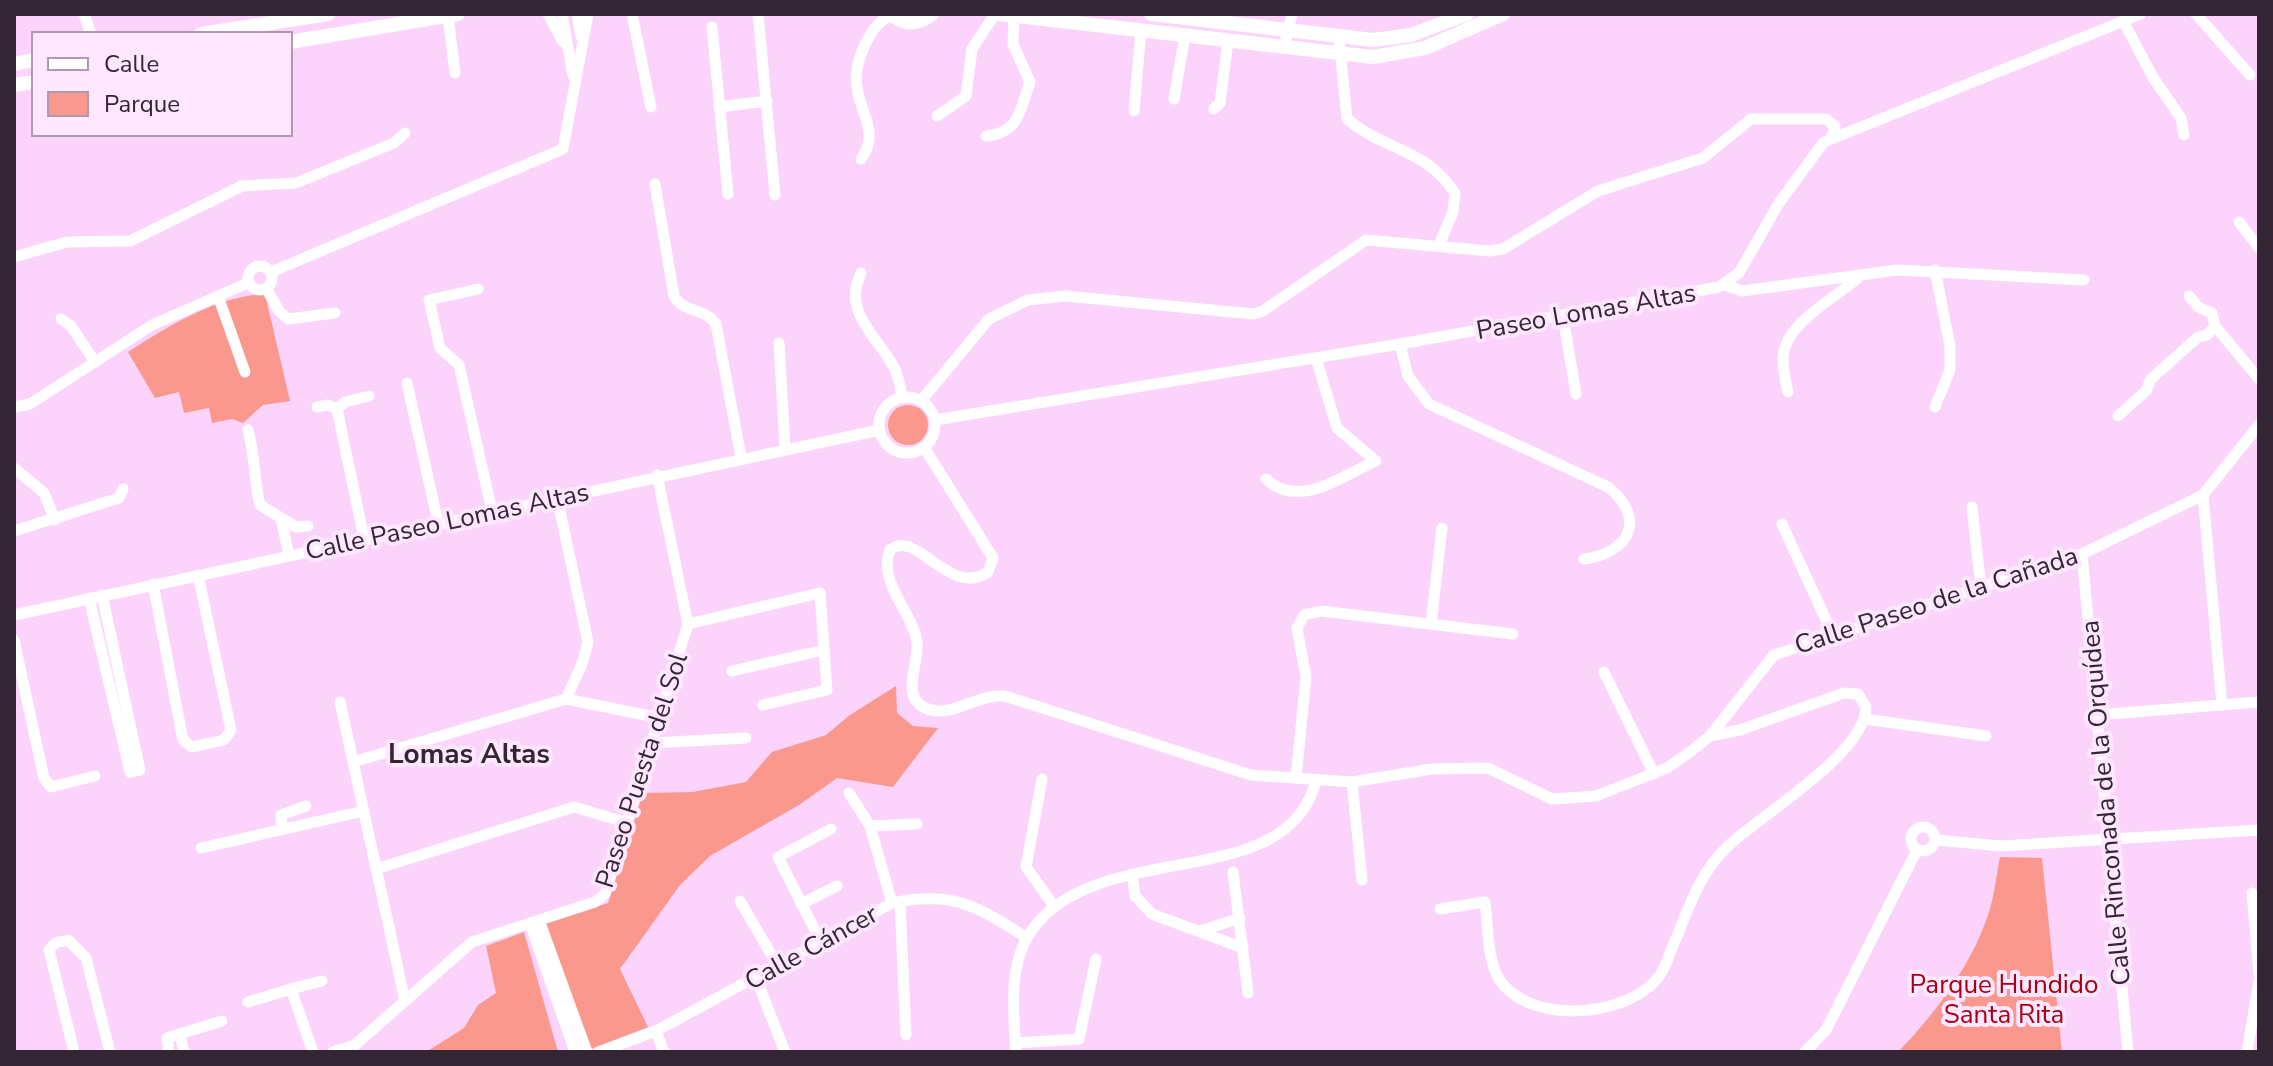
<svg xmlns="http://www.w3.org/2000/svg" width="2273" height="1066" font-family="'Nunito Sans',sans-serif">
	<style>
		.green { fill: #fb988e }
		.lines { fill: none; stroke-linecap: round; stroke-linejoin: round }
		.minor { stroke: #fff; stroke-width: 11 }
		.tertiary { stroke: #fff; stroke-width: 14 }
		.labels { text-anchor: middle; stroke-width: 8; stroke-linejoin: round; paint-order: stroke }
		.street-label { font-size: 26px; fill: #342534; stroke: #ffe7ff }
		.park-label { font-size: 26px; fill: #a50013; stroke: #ffe7ff }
		.neighbourhood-label { font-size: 28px; font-weight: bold; fill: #342534; stroke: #ffe7ff }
	</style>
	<rect width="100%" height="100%" fill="#fbd3fb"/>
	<!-- green -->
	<g class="green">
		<path d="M265,294l25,107 -27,4 -20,18 -11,-4 -20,4 -3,-15 -25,5 -5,-21 -24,6 -27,-46c40,-26 89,-56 137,-58z"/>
		<circle cx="908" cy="425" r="20"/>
		<path d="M896,686l1,27 16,13 25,2 -45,59 -56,-9 -38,27 -89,51 -30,29 -60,84 28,58 -57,22 -46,-126 63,-20 35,-110 50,-1 53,-10 26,-30 54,-17 24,-20z"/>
		<path d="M2000,857l42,1 20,194h-164c36,-37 72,-85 89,-134 7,-19 9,-41 13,-61z"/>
		<path d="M524,932l34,120h-132l38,-24 14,-23 18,-12 -10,-47z"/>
	</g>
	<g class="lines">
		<!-- minor -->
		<g class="minor">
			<path d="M84,14l7,20"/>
			<path d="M548,14l15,28"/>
			<path d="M562,14l11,61"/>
			<path d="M577,14l4,23"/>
			<path d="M632,14l19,93"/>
			<path d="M758,14l17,181"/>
			<path d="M2196,14l54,61"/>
			<path d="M448,16l7,57"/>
			<path d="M2123,21l31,58 27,39 3,17"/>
			<path d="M712,27l16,167"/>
			<path d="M1339,38l8,81c39,33 76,27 108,74l-2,19 -14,33"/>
			<path d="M1284,47l8,-33"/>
			<path d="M1174,99l11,-64"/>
			<path d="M719,107l48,-6"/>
			<path d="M1214,109l6,-6 8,-62"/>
			<path d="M1134,111l7,-81"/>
			<path d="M937,116l29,-20 6,-47 23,-35"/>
			<path d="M986,136c34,-3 34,-27 44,-54l-17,-38 1,-28"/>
			<path d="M861,159c27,-37 -23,-58 3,-112 8,-16 11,-23 27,-32"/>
			<path d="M655,184l19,112c9,17 32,12 42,28l25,133"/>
			<path d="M2239,222l20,26"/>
			<path d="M14,257l53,-15 63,-1 112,-55 54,-3 98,-40 11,-10"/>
			<circle cx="260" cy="278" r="12"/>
			<path d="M1935,270l15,76v24l-15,37"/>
			<path d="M271,272l292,-123 25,-135"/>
			<path d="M861,273c-18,37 12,60 30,89 7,11 9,23 11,36"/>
			<path d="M1725,285l17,6 155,-21 187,10"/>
			<path d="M266,288l13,23 9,8 47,-6"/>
			<path d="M478,289l-49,11 11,48 19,17 33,146"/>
			<path d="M218,296l27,76"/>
			<path d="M2189,296l9,11 14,6 3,13 44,53"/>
			<path d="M1563,316l13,78"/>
			<path d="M61,319l10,7 24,36"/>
			<path d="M779,343l6,104"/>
			<path d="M1400,344l8,32 21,28 179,83c39,31 22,66 -24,72"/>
			<path d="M407,383l31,139"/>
			<path d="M1788,392c-2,-10 -5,-21 -5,-32 -1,-36 53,-62 76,-83"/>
			<circle cx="907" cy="425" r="28"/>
			<path d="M921,401l68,-82 39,-19 37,-4 188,18 10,-3 103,-71 123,11 14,-2 95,-58 105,-33 48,-39h75l9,7 -3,11"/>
			<path d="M14,407l16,-3 122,-79 96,-42"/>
			<path d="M317,407l11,-2 9,4 8,-7 24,-6"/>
			<path d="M337,409l27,129"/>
			<path d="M2118,416l29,-26 3,-10 48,-43 9,-2 8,-9"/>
			<path d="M935,420l465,-76 319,-57 20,-14 40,-70 45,-61 317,-128"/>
			<path d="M248,430c7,26 6,50 12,75l36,22 12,-1"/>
			<path d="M924,447l69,111 -5,14c-38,27 -73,-45 -98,-22 -13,32 23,62 27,92 3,21 -19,57 11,67 24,9 51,-16 77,-13l246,79 101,7 80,-13 56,-1 64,31 44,-3 71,-28 23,-16 20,-16 64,-81 308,-101 121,-59 56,-70"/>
			<path d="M14,468l30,25 11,27"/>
			<path d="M1266,479c33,31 75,-3 110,-18l-39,-33 -21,-70"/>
			<path d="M2203,495l19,210"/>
			<path d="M557,497l31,145 -6,22 -16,35"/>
			<path d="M1972,507l9,81"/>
			<path d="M281,519l8,36"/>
			<path d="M1782,524l51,111"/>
			<path d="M14,531l105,-33 4,-9"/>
			<path d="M2082,554l46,498"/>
			<path d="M153,584l30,156 9,7 32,-7 7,-10 -33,-155"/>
			<path d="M89,598l41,174 10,-2 -38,-175"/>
			<path d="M14,615l866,-185"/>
			<path d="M688,624l132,-31 7,97 -64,15"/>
			<path d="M1431,624l11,-96"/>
			<path d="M14,640l30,138 7,9 44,-11"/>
			<path d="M732,671l92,-21"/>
			<path d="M1604,672l50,102"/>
			<path d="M340,702l65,299"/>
			<path d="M2097,715l162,-13"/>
			<path d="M1865,719l121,17"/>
			<path d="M652,743l94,-5"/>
			<path d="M353,762l213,-63 94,19"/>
			<path d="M1296,778l10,-101 -9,-49 7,-13 17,-4 192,23"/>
			<path d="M1042,779l-16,88 28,39"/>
			<path d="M1352,782l10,98"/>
			<path d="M849,793l21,33 22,77"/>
			<path d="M870,826l47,-2"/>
			<circle cx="1923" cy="839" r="12"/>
			<path d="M282,830l-1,-15 25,-9"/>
			<path d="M1936,840l65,6 258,-16"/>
			<path d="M201,848l163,-37"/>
			<path d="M376,869l198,-62 54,16"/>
			<path d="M1233,872l15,121"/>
			<path d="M1132,874l3,22 17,18 91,34"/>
			<path d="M2252,893l7,81"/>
			<path d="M740,901l38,65"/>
			<path d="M900,902l6,133"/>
			<path d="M801,904l36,-18"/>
			<path d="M1440,909l45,-7c3,23 2,58 14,77 30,46 125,39 158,0 8,-9 11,-22 16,-33 15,-36 26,-73 55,-100 34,-32 138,-93 138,-139l-8,-13 -14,-1 -104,37 -30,6"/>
			<path d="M539,920l48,132"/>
			<path d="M530,923l45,129"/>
			<path d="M1200,931l40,-13"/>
			<path d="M821,942l-43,-85 53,-28"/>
			<path d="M756,978l29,74"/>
			<path d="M248,1002l43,-13"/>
			<path d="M656,1031l8,21"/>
			<path d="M1016,1043l63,-4 17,-80"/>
			<path d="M74,1052l-25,-102 6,-7 13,-3 18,18 24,94"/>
			<path d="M169,1052l-2,-14 13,-4"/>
			<path d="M184,1052l-4,-18 42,-13"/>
			<path d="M313,1052l-22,-63 31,-8"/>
			<path d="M333,1052l22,-7 117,-103 123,-40 10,-8 83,-270 -31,-149"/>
			<path d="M599,1052l57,-21 236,-128c61,-13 85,3 135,35"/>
			<path d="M1016,1052c-2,-37 -8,-80 11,-114 60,-105 261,-39 289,-158"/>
			<path d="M1805,1052l21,-22 91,-180"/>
			<path d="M2247,1052l12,-71"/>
		</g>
		<!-- tertiary -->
		<g class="tertiary">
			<path d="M890,14c14,11 28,11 42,0"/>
			<path d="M998,14l375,43 52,-9 78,-34"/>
			<path d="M1151,14l222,26 38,-5 56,-21"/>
			<path d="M201,34l127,-20"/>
			<path d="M290,42l168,-28"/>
			<path d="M14,64l20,-4"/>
			<path d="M14,85l20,-3"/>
		</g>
	</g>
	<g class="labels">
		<!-- street labels -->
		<g class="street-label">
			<text transform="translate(1586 311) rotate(-10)" y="9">Paseo Lomas Altas</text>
			<text transform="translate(447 521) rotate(-12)" y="9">Calle Paseo Lomas Altas</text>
			<text transform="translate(1936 600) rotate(-18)" y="9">Calle Paseo de la Cañada</text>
			<text transform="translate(641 770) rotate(-72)" y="9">Paseo Puesta del Sol</text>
			<text transform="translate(2105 803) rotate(-95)" y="9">Calle Rinconada de la Orquídea</text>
			<text transform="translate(811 947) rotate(-29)" y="9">Calle Cáncer</text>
		</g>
		<!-- park labels -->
		<g class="park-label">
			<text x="2004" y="993">Parque Hundido<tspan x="2004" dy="30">Santa Rita</tspan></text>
		</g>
		<!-- neighbourhood labels -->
		<g class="neighbourhood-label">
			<text x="469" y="763">Lomas Altas</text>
		</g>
	</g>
	<!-- border -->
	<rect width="2273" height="1066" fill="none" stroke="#342534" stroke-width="32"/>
	<!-- legend -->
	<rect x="32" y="32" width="260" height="104" fill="#ffe7ff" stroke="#ae99ae" stroke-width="2"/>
	<rect x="48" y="58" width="40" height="12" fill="#ffffff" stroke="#ae99ae" stroke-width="2"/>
	<text x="104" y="72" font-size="24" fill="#342534">Calle</text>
	<rect x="48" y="92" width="40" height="24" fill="#fb988e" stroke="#ae99ae" stroke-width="2"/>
	<text x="104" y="112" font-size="24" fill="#342534">Parque</text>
</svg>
